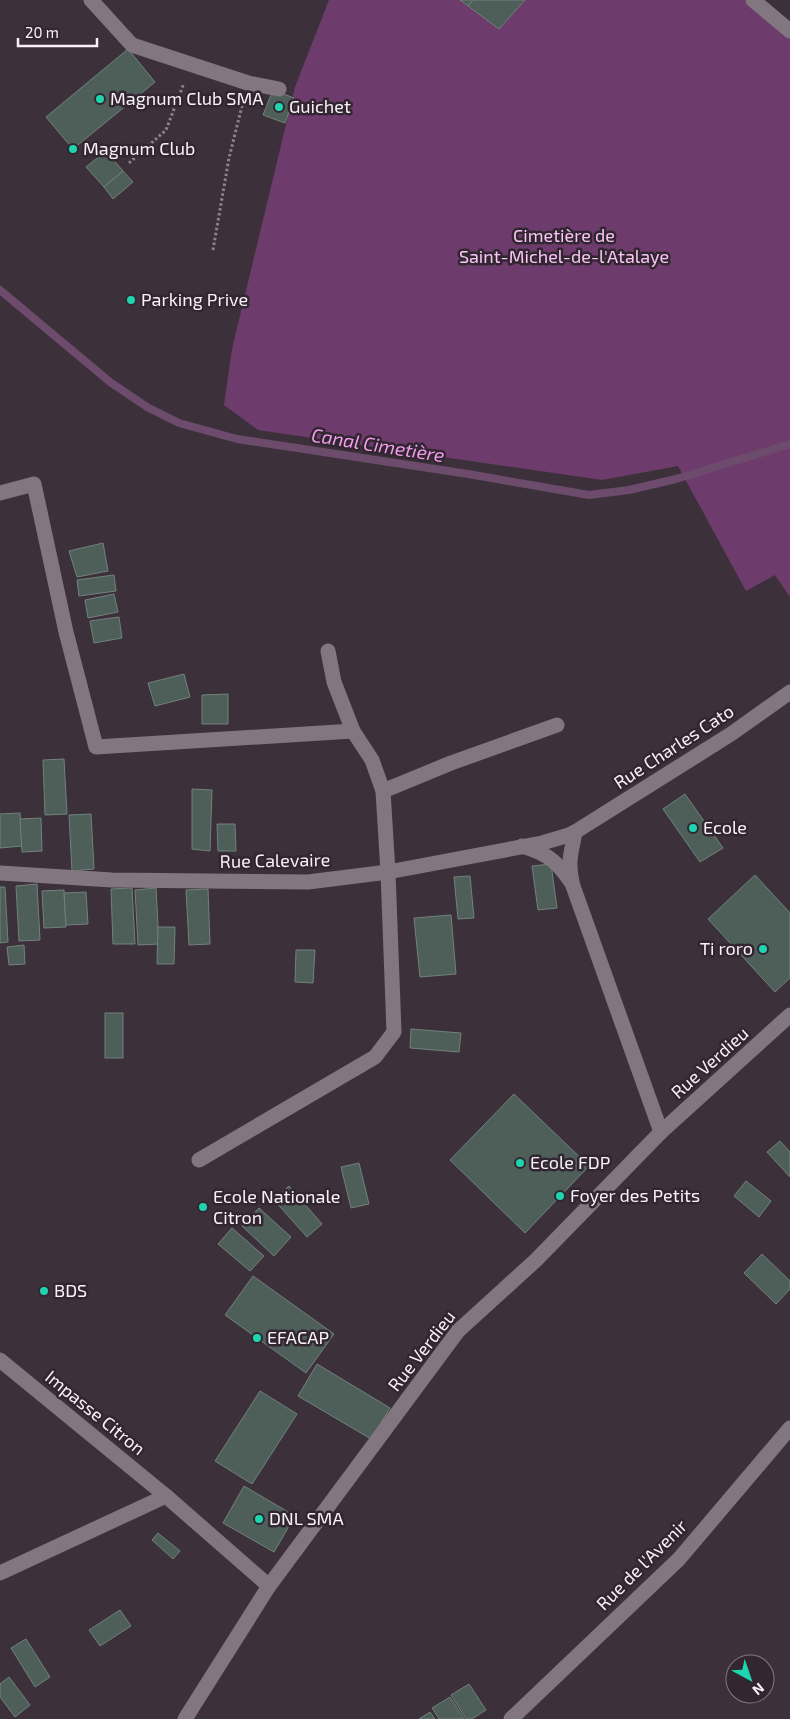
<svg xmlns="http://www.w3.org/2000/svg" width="790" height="1719" font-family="'Exo 2',sans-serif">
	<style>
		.green { fill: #6e3c6c }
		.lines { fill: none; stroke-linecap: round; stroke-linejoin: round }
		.stream { stroke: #6c4b6c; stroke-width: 8 }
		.building { fill: #4e5e59; stroke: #71827c }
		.path { stroke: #8c838b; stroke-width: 3; stroke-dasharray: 2.5 2.5; stroke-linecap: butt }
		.minor { stroke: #827681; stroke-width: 15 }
		.secondary { stroke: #827681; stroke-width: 15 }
		.poi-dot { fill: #1ed5b0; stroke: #322731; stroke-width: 2 }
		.labels { text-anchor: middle; stroke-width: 5; stroke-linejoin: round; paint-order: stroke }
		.poi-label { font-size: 18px; fill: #f9f2f8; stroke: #322731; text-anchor: start }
		.park-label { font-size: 18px; fill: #fac5f6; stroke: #322731 }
		.street-label { font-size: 18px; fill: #f9f2f8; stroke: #322731 }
		.water-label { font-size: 19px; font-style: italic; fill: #f29ced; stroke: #322731 }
	</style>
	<rect width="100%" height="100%" fill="#3c313b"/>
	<!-- green -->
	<path class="green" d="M329,0h131l39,29 26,-29h228l37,31v566l-15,-22 -29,16 -68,-125 -76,14 -344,-50 -34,-25 8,-56 63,-262z"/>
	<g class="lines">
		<!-- stream -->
		<path class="stream" d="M0,290l110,92 37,25 32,16 58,16 231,35 121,21 40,-5 47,-11 114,-35"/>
	</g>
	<!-- building -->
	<g class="building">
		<path d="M460,0h13l-5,6z"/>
		<path d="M473,0h52l-26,29 -31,-23z"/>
		<path d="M128,49l27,33 -82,67 -27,-32z"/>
		<path d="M273,90l21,8 -9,25 -22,-8z"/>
		<path d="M106,151l17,20 -19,16 -18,-20z"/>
		<path d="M123,171l10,11 -20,17 -9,-12z"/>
		<path d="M103,543l5,28 -31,6 -8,-26z"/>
		<path d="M114,575l2,16 -37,5 -2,-16z"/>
		<path d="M114,594l4,18 -30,6 -3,-18z"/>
		<path d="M119,617l3,21 -28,5 -4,-22z"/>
		<path d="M184,674l6,23 -35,9 -7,-23z"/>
		<path d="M228,694v30h-26v-29z"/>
		<path d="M64,759l3,55 -22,1 -2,-55z"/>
		<path d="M192,789l20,1 -2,61 -18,-2z"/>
		<path d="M685,794l38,54 -23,14 -37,-53z"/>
		<path d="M20,813l2,33 -22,2v-34z"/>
		<path d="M91,814l3,55 -22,2 -3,-56z"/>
		<path d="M41,818l1,33 -20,1 -2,-33z"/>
		<path d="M217,824h18l1,27h-18z"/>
		<path d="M551,864l6,44 -19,2 -6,-44z"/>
		<path d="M755,875l35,38v65l-15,14 -67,-73z"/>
		<path d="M470,876l4,42 -16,1 -4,-42z"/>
		<path d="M37,884l3,56 -21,1 -3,-55z"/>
		<path d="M0,887h5l3,55 -8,1z"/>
		<path d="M132,888l3,56h-22l-2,-55z"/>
		<path d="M156,888l3,56 -21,1 -3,-55z"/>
		<path d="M208,889l2,55 -21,1 -3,-55z"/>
		<path d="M64,890l2,37 -22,1 -2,-37z"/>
		<path d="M86,892l2,32 -22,1 -2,-32z"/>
		<path d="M451,915l5,59 -36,3 -6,-59z"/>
		<path d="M158,927h17l-1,37h-17z"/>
		<path d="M24,945l1,19 -16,1 -2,-18z"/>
		<path d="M296,950h19l-2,33 -18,-1z"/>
		<rect x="105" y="1013" width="18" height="45"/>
		<path d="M411,1029l50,4 -2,19 -49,-4z"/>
		<path d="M514,1094l75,72 -64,67 -75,-73z"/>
		<path d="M780,1141l10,11v25l-23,-25z"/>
		<path d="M359,1163l10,41 -18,4 -10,-41z"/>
		<path d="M746,1181l25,20 -12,16 -25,-21z"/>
		<path d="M289,1186l33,38 -15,13 -33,-37z"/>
		<path d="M259,1208l32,29 -17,19 -32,-30z"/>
		<path d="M232,1228l32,28 -14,15 -32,-27z"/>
		<path d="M762,1254l28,27v8l-14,15 -32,-31z"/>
		<path d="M253,1276l81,58 -28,39 -81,-58z"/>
		<path d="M317,1364l73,44 -19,31 -73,-43z"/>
		<path d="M260,1391l37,23 -45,70 -37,-23z"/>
		<path d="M244,1486l51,30 -21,36 -51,-29z"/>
		<path d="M158,1533l22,18 -7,8 -21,-19z"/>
		<path d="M120,1610l11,16 -31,20 -11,-16z"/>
		<path d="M26,1639l24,38 -15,10 -24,-39z"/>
		<path d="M9,1677l21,28 -15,12 -15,-20v-13z"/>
		<path d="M469,1684l17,26 -14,9h-6l-15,-24z"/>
		<path d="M450,1697l14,22h-25l-7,-11z"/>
		<path d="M430,1712l5,7h-16z"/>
	</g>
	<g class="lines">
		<!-- path -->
		<g class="path">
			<path d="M129,163l37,-33 18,-47"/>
			<path d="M213,250l16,-92 14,-56"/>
		</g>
		<!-- minor -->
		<g class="minor">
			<path d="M91,0l41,45 116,38 31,6"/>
			<path d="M753,0l37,31"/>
			<path d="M0,493l34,-9 32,148 30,115 257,-16"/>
			<path d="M383,791l68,-28 106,-38"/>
			<path d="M575,832c-4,23 -8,29 -2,54l88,246"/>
			<path d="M522,846c24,7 35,15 49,36"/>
			<path d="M199,1160l176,-103 19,-25 -6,-160 -5,-81 -11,-31 -19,-29 -19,-49 -6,-31"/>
			<path d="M0,1360l166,136 103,90"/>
			<path d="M0,1573l166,-77"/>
			<path d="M185,1719l84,-133 189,-255 78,-71 125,-128 129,-117"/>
		</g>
		<!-- secondary -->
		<g class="secondary">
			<path d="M0,873l112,7 196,2 80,-10 154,-29 27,-8 6,-3 156,-98 59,-42"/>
			<path d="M511,1719l168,-160 111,-131"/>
		</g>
	</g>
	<!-- markers -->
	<g class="poi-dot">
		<circle cx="100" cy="99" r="5"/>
		<circle cx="279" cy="107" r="5"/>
		<circle cx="73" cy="149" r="5"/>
		<circle cx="131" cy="300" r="5"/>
		<circle cx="693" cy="828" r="5"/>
		<circle cx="763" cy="949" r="5"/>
		<circle cx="520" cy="1163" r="5"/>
		<circle cx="560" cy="1196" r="5"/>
		<circle cx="203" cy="1207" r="5"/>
		<circle cx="44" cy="1291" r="5"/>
		<circle cx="257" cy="1338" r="5"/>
		<circle cx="259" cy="1519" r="5"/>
	</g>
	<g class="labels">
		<!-- poi labels -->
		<g class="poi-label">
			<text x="110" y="105">Magnum Club SMA</text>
			<text x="289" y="113">Guichet</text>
			<text x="83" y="155">Magnum Club</text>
			<text x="141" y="306">Parking Prive</text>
			<text x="703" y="834">Ecole</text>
			<text x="753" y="955" text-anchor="end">Ti roro</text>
			<text x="530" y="1169">Ecole FDP</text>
			<text x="570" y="1202">Foyer des Petits</text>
			<text x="213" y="1203">Ecole Nationale<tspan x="213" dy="21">Citron</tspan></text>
			<text x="54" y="1297">BDS</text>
			<text x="267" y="1344">EFACAP</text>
			<text x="269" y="1525">DNL SMA</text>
		</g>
		<!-- park labels -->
		<g class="park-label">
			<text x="564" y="242">Cimetière de<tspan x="564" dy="21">Saint-Michel-de-l'Atalaye</tspan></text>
		</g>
		<!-- street labels -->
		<g class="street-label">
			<text transform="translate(674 747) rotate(-33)" y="6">Rue Charles Cato</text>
			<text transform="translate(275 861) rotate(-1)" y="6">Rue Calevaire</text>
			<text transform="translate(710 1063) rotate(-42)" y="6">Rue Verdieu</text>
			<text transform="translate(422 1351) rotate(-52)" y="6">Rue Verdieu</text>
			<text transform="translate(95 1413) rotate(39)" y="6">Impasse Citron</text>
			<text transform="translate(642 1565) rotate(-45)" y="6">Rue de l'Avenir</text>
		</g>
		<!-- water labels -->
		<g class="water-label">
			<text transform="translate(378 445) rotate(9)" y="7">Canal Cimetière</text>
		</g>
	</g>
	<!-- north arrow -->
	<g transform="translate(750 1679) rotate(140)"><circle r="24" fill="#322731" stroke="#827881"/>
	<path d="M0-4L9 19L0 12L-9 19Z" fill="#1ed5b0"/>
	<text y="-8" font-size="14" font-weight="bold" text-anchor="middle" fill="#f9f2f8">N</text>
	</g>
	<!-- scale -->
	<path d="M18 38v8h79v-8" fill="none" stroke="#f9f2f8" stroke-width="2.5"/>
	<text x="25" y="38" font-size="15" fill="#f9f2f8" stroke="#322731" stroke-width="4" paint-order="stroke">20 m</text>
</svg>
